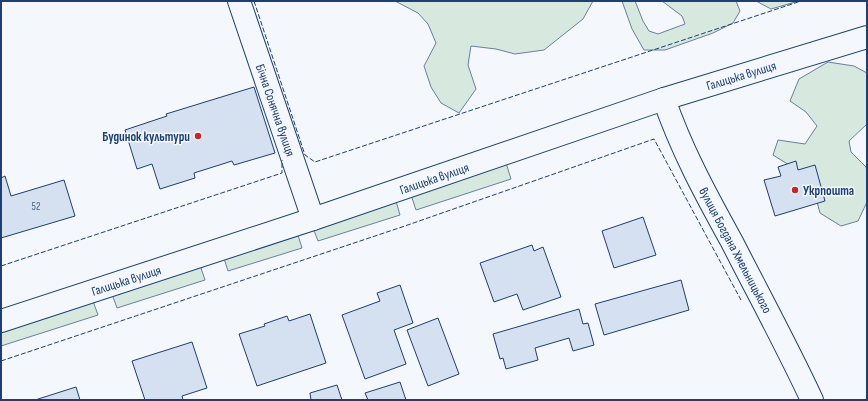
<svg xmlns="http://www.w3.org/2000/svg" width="868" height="401" font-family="'Sofia Sans Condensed',sans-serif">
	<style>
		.green { fill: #d7e8df; stroke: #687fa3 }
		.building { fill: #d5e0f0; stroke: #1d3f73 }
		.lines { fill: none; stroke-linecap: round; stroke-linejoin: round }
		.minor-casing { stroke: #1d3f73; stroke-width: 24 }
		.tertiary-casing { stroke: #1d3f73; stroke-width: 24 }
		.minor { stroke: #f4f7fb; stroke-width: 22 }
		.tertiary { stroke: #f4f7fb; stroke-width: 22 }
		.fence { stroke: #1d3f73; stroke-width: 1; stroke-dasharray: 5 2; stroke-linecap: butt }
		.poi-dot { fill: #c62828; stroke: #f4f7fb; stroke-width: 1.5 }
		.labels { text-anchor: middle; stroke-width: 3; stroke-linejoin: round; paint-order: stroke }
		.number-label { font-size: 11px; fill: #4b6792 }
		.street-label { font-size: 13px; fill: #1d3f73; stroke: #f4f7fb }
		.poi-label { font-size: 13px; font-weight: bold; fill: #1d3f73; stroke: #f4f7fb; text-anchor: end }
	</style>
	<rect width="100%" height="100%" fill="#f4f7fb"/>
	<!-- green -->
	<g class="green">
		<path d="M395,1h198l-10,18 -39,31 -29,4 -19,-5 -25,-3 -3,19 8,24 -17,24 -18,-10 -10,-16 -7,-21 12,-23 -8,-19 -10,-11z"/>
		<path d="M622,1h13l8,20 6,10 9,3 27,-10 -3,-8 -20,-15h74l4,10 -7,12 -20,10 -48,17h-21l-12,-21z"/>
		<path d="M756,1h43l-28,8z"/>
		<path d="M828,62l26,4 13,7v51l-18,17 2,11 15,15 1,4v31l-9,19 -17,5 -21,-13 -4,-15 -14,-25 -29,-18 5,-15 27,4 12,-18 -11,-14 -16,-11 9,-22z"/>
		<path d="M506,163l5,16 -95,31 -5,-15z"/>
		<path d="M396,201l4,14 -82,26 -5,-13z"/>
		<path d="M297,232l5,16 -74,23 -5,-16z"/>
		<path d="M200,265l5,15 -88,28 -5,-14z"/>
		<path d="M93,301l5,14 -97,31v-16z"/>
	</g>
	<!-- building -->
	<g class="building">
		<path d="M254,87l21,66 -41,12 -2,-4 -38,12 1,5 -35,11 -8,-25 -15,5 -12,-39 42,-14 -1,-2z"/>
		<path d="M796,161l2,9 17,-5 10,36 -50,15 -11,-36 17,-4 -3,-9z"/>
		<path d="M5,176l6,20 53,-16 11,36 -74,22v-60z"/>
		<path d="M643,217l13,38 -42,13 -12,-37z"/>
		<path d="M532,245l2,6 9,-4 18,50 -38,13 -6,-16 -23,8 -14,-39z"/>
		<path d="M681,280l8,30 -85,25 -9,-31z"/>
		<path d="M400,285l13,38 -19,7 12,34 -41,15 -23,-64 38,-14 -3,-8z"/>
		<path d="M579,309l4,15 5,-1 6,22 -21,6 -4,-13 -34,10 3,12 -32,9 -3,-11 -3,1 -7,-25z"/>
		<path d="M310,314l16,49 -69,23 -18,-52 26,-8 -1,-2 23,-8 2,5z"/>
		<path d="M438,318l21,56 -31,12 -21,-56z"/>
		<path d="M192,342l15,46 -25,8 1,4h-38l-13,-39z"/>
		<path d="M400,382l6,18h-38l-3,-7z"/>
		<path d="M337,385l5,15h-31l-1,-7z"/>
		<path d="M76,387l4,13h-45z"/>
	</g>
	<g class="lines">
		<!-- minor casing -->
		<g class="minor-casing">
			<g id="minor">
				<path d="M239,1l74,218"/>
				<path d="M664,99c17,50 42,96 68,143 27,53 55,104 80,158"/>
			</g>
		</g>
		<!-- tertiary casing -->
		<g class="tertiary-casing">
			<path id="tertiary" d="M1,321l312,-102 351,-120 203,-62"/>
		</g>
		<!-- minor -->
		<use href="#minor" class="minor"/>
		<!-- tertiary -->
		<use href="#tertiary" class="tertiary"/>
		<!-- fence -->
		<g class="fence">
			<path d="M254,1l51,154 10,7 486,-161"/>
			<path d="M1,266l281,-93v-13"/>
			<path d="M1,361l401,-134 252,-88 87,161"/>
		</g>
	</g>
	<!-- markers -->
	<g class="poi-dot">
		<circle cx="198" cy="136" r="4"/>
		<circle cx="795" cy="190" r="4"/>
	</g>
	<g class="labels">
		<!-- number labels -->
		<g class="number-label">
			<text x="36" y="210">52</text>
		</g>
		<!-- street labels -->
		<g class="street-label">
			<text transform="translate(741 75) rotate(-17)" y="5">Галицька вулиця</text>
			<text transform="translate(276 110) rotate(71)" y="5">Бічна Сонячна вулиця</text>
			<text transform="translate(434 178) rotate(-19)" y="5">Галицька вулиця</text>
			<text transform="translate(736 250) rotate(62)" y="5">вулиця Богдана Хмельницького</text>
			<text transform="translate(126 280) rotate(-18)" y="5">Галицька вулиця</text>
		</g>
		<!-- poi labels -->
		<g class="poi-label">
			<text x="190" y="141">Будинок культури</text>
			<text x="803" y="195" text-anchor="start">Укрпошта</text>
		</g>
	</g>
	<!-- border -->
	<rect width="868" height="401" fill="none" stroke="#1d3f73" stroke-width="4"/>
</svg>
